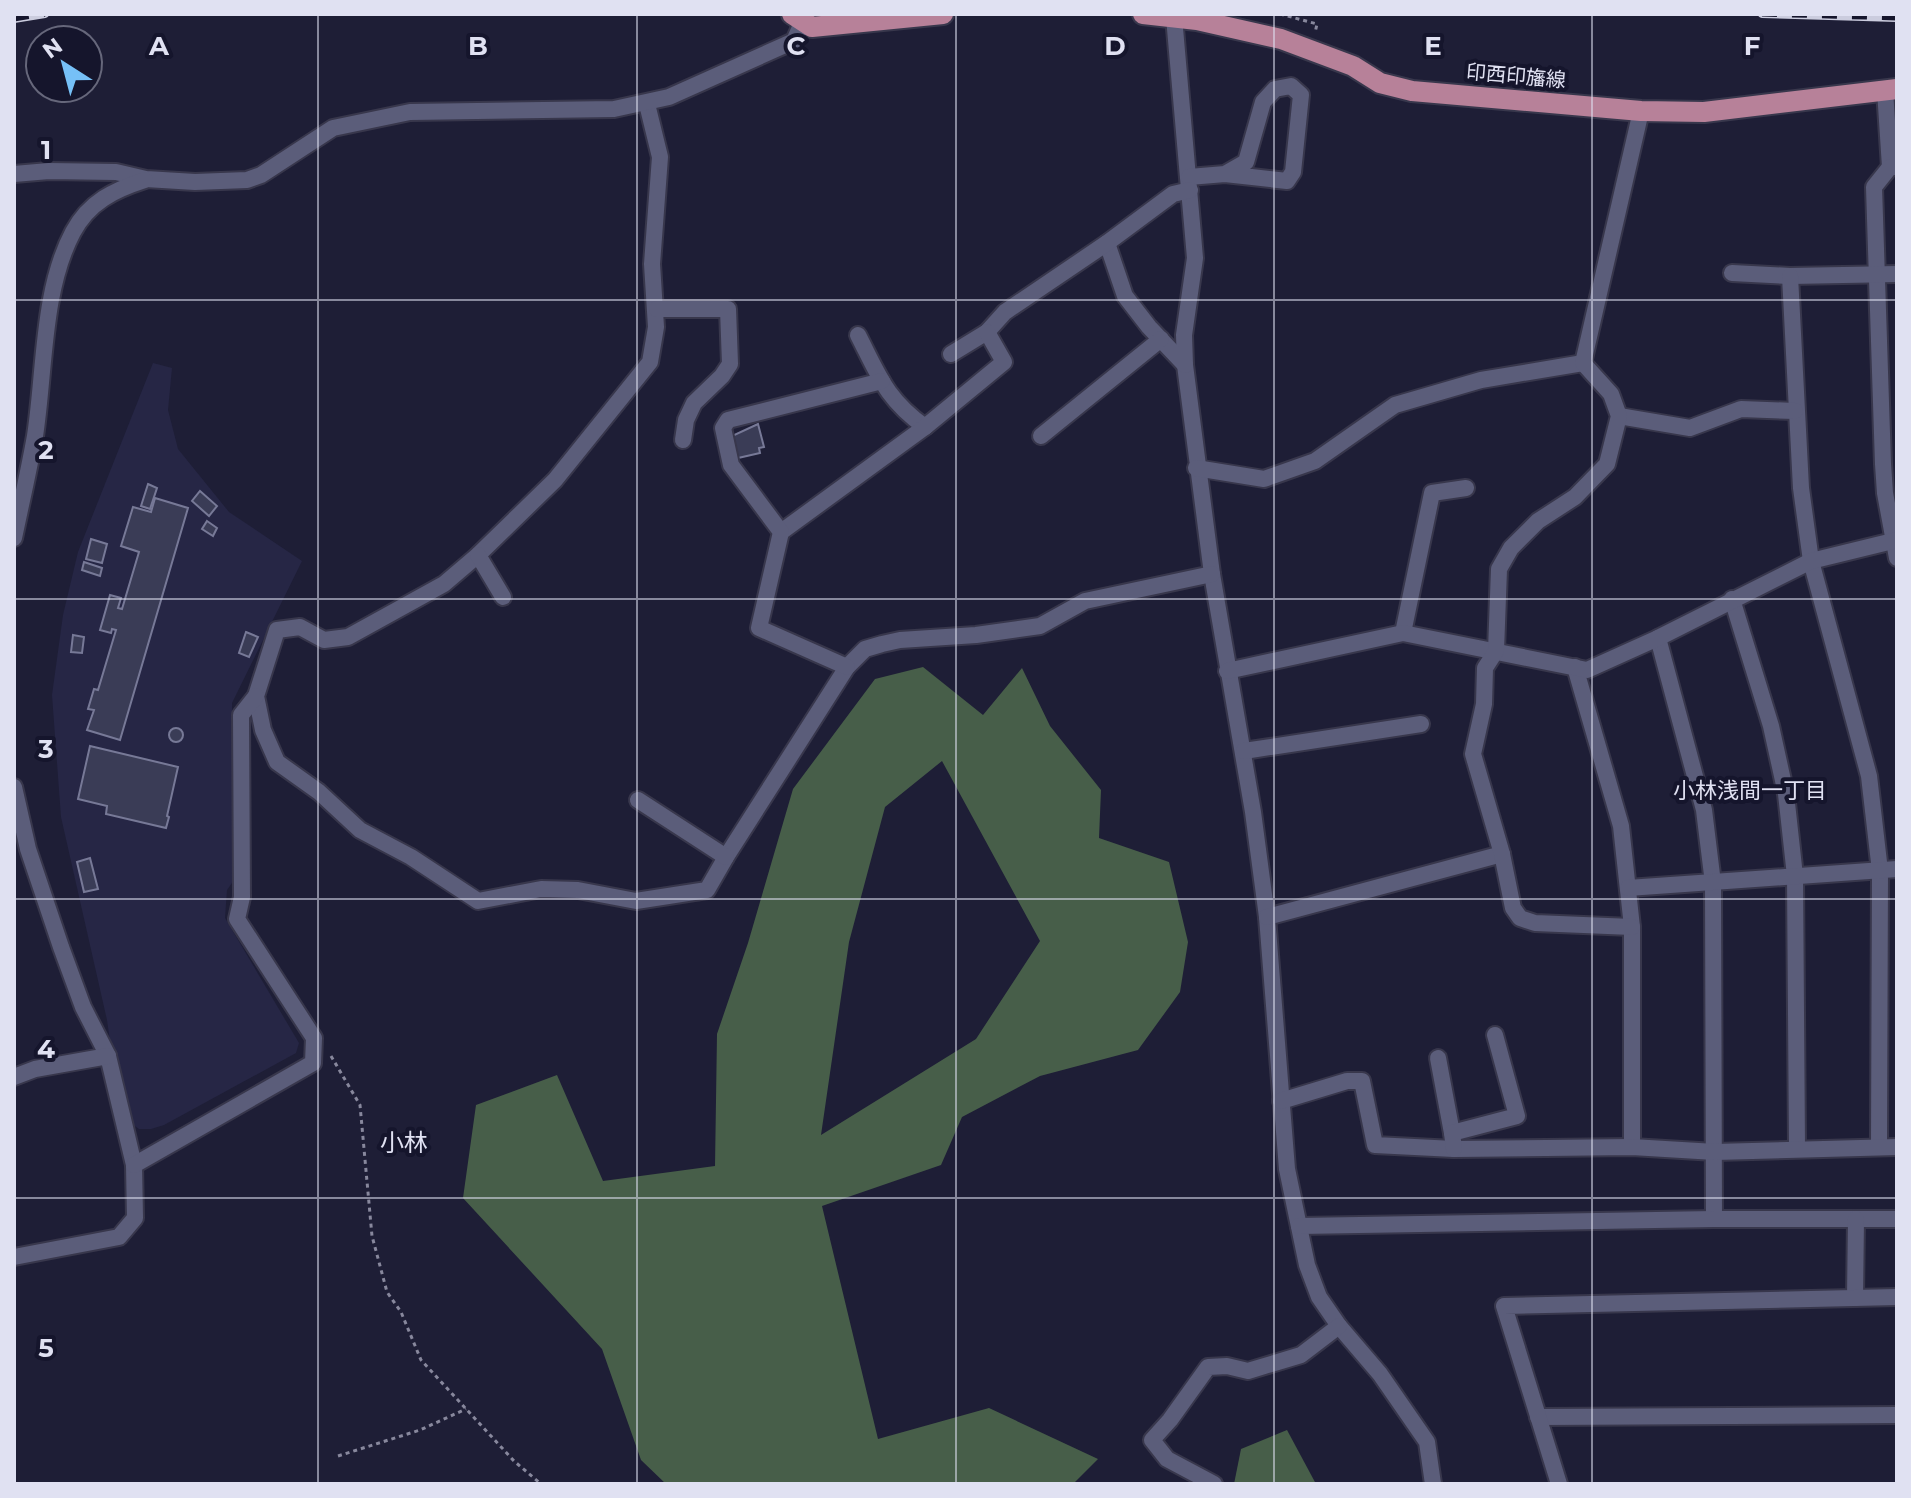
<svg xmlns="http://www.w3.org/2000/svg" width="1911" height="1498" font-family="Montserrat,'Noto Sans JP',sans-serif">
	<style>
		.built { fill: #262645 }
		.forest { fill: #475e49; fill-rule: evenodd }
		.building { fill: #3a3c56; stroke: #777997; stroke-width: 2 }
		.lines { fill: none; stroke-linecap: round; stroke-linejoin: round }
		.minor-casing { stroke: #38374c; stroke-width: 20 }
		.major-casing { stroke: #38374c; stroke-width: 24 }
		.path { stroke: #88889d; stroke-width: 3; stroke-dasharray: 4 4; stroke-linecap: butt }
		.minor { stroke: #5b5d7a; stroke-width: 16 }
		.major { stroke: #b78199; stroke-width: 20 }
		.rail-casing { stroke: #cbccde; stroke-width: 8 }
		.rail { stroke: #15152c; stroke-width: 5; stroke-dasharray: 15; stroke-linecap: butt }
		.grid { fill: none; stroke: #e0e1f2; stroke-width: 2; stroke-opacity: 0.55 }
		.labels { text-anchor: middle; stroke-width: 8; stroke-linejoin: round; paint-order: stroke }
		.street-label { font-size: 20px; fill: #e0e1f2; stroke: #15152c }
		.neighbourhood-label { font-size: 22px; fill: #e0e1f2; stroke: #15152c }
		.quarter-label { font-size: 24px; fill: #e0e1f2; stroke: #15152c }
		.grid-label { font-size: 26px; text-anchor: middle; font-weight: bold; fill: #e0e1f2; stroke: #15152c; stroke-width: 8; stroke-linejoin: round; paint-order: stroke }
	</style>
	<rect width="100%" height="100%" fill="#1e1e36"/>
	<!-- built -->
	<path class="built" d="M153,363l19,5 -4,42 10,39 51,63 73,49 -70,142 2,177 -7,10 -2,28 74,125 -3,10 -132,72 -13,4h-12l-7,-5 -20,-69 -5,-35 -46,-203 -9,-122 11,-80 15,-63z"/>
	<!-- forest -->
	<g class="forest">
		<path d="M923,667l60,48 39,-47 28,58 51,64 -2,48 70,24 19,80 -8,50 -42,58 -98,26 -78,41 -21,48 -119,41 56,233 111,-31 109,51 -25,25h-407l-25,-24 -39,-111 -139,-151 13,-93 81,-30 46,106 112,-15 2,-132 31,-91 45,-154 82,-110zM942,761l98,180 -64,98 -155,96 28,-193 36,-135z"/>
		<path d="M1287,1430l29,54h-82l7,-35z"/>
	</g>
	<!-- building -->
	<g class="building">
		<path d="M758,424l6,23 -5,1 1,5 -22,5 -6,-22z"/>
		<path d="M148,484l9,4 -7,21 -9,-3z"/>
		<path d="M200,491l17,15 -8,10 -17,-15z"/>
		<path d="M155,498l33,10 -68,232 -33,-10 7,-20 -6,-1 6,-20 4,1 18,-60 -4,-1 -1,4 -11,-3 10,-35 11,3 -3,10 4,1 17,-57 -18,-6 12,-39 18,5z"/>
		<path d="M207,521l10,7 -4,8 -11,-7z"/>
		<path d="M91,539l16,5 -5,19 -16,-4z"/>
		<path d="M84,562l18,6 -2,8 -18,-6z"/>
		<path d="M246,632l12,5 -9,20 -10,-4z"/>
		<path d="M73,635l11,2 -2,16 -11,-1z"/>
		<circle cx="176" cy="735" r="7"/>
		<path d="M90,746l88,21 -11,49 2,1 -3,11 -60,-14 1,-8 -29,-7z"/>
		<path d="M90,858l8,31 -14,3 -7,-30z"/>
	</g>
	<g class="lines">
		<!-- minor casing -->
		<g class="minor-casing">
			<g id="minor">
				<path d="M1174,17l21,241 -11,77 1,30 27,209 41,238 14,105 20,252 20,96 12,32 20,29 41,48 47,68 6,42"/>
				<path d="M1885,90l5,77"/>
				<path d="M647,104l13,53 -8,107 4,63 -6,35 -95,118 -77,75 -34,29 -96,53 -24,3 -24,-13 -23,3 -21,66 7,34 14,32 42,30 41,38 51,27 67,44 63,-12 37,1 58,11 71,-11 19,-33 121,-190 18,-18 17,-5 18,-4 76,-5 64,-9 45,-25 127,-27"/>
				<path d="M1897,167h-7l-16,20 9,277 2,29 12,65"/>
				<path d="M14,174l35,-3 67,1 30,7 49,3 52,-2 14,-5 72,-47 77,-16 204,-3 55,-12 125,-56 8,-18"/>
				<path d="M1189,177l36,-3 62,7 6,-9 8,-77 -10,-9 -16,3 -12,13 -17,60 -21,12"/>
				<path d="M1107,243l18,53 24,31 36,38"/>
				<path d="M1732,273l58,3 107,-2"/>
				<path d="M1790,276l11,212 10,73 58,215 11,95 -1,276"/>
				<path d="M657,309h71l2,55 -8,12 -28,27 -8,17 -3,20"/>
				<path d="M858,335c21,41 28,64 67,92"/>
				<path d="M951,354l36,-22 18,-20 102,-69 66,-49 17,-4"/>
				<path d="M1619,416l71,12 51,-19 54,2"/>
				<path d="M1041,436l120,-97"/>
				<path d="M1196,468l68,11 51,-18 80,-56 86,-25 102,-17"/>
				<path d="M781,532l144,-105 79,-65 -17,-30"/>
				<path d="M14,538c7,-34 15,-68 21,-102 10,-65 7,-146 38,-204 16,-30 41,-42 72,-52"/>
				<path d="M478,555l25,42"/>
				<path d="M1732,599l39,127 15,68 9,82 2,272"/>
				<path d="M1403,633l29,-140 34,-5"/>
				<path d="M1658,638l46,172 9,73 1,336"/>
				<path d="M847,667l-88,-39 22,-96 -50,-67 -8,-37 5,-8 154,-39"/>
				<path d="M1575,667l46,159 11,101v220"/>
				<path d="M1227,671l176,-38 184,37 71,-32 153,-77 86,-21"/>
				<path d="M1244,751l177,-27"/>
				<path d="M14,787l14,62 33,98 22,60 25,49 26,109 1,53 -16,19 -105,20"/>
				<path d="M638,800l88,57"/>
				<path d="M1628,888l269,-19"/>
				<path d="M1267,917l235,-63"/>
				<path d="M1632,927l-97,-4 -15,-5 -7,-10 -11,-54 -29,-100 11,-50 1,-36 11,-17 3,-82 12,-21 27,-27 37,-24 32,-33 12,-48 -8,-22 -28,-31 58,-252"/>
				<path d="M1438,1058l14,75"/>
				<path d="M14,1077l21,-8 73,-13"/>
				<path d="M1281,1101l66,-20h15l13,64 79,4 178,-2 83,5 182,-5"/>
				<path d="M1454,1149l-2,-16 65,-17 -22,-81"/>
				<path d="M134,1165l179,-102 1,-25 -77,-119 5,-22 -1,-182 15,-19"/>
				<path d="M1299,1226l415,-7h183"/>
				<path d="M1855,1298l1,-79"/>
				<path d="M1538,1417l359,-2"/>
				<path d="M1214,1484l-47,-25 -15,-19 18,-20 38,-53 19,-1 21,5 53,-16 38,-29"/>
				<path d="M1559,1484l-55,-178 393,-9"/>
			</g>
		</g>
		<!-- major casing -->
		<g class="major-casing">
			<g id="major">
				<path d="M792,14l20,13 131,-13"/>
				<path d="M1143,14l54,6 84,19 72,27 27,17 32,8 229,20 63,1 193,-23"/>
			</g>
		</g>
		<!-- path -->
		<g class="path">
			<path d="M1280,14l37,10 -2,9"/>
			<path d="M331,1056l29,49 12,131 15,56 14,20 20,48 93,101 27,23"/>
			<path d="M338,1456l82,-26 46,-21"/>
		</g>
		<!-- minor -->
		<use href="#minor" class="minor"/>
		<!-- major -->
		<use href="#major" class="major"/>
		<!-- rail casing -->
		<g class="rail-casing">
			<g id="rail">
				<path d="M1762,14l135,4"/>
				<path d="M14,19l31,-5"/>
			</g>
		</g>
		<!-- rail -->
		<use href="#rail" class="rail"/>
	</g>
	<!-- grid -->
	<path class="grid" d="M318,14v1470M637,14v1470M956,14v1470M1274,14v1470M1592,14v1470M14,300h1883M14,599h1883M14,899h1883M14,1198h1883"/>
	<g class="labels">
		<!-- street labels -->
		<g class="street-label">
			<text transform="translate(1516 76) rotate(5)" y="7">印西印旛線</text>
		</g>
		<!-- neighbourhood labels -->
		<g class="neighbourhood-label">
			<text x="1750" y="798">小林浅間一丁目</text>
		</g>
		<!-- quarter labels -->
		<g class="quarter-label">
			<text x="404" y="1151">小林</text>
		</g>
	</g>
	<g class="grid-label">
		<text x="159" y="55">A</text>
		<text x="478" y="55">B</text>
		<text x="796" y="55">C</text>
		<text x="1115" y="55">D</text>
		<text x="1433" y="55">E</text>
		<text x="1752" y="55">F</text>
		<text x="46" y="159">1</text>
		<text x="46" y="459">2</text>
		<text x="46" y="758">3</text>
		<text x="46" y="1058">4</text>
		<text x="46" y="1357">5</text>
	</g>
	<!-- border -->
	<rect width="1911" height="1498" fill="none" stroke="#e0e1f2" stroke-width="32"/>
	<!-- north arrow -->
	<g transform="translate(64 64) rotate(324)"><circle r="38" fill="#15152c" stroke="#66677b" stroke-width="2"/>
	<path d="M0-6L14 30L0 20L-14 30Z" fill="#76c0f7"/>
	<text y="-12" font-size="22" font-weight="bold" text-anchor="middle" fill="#e0e1f2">N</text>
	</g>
</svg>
